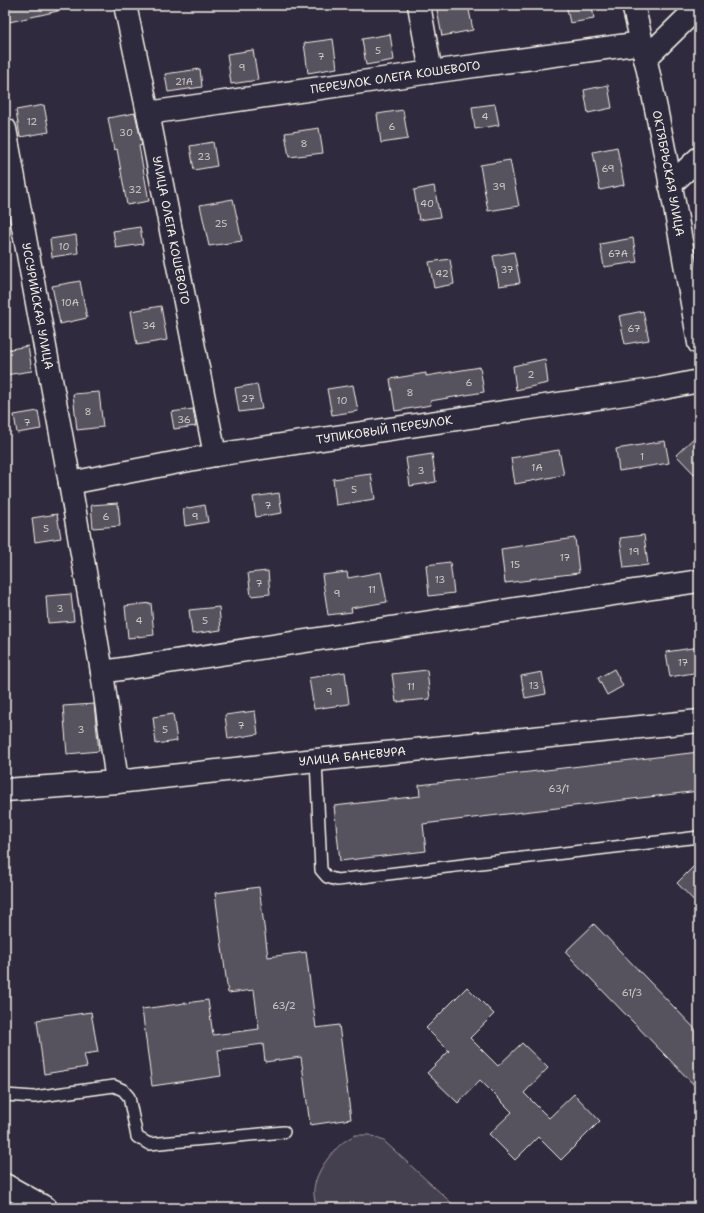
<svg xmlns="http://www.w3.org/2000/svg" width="704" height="1213" font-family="'Shantell Sans',sans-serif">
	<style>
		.green { fill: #454050; stroke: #9c989c }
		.building { fill: #56525f; stroke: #f4f1e8 }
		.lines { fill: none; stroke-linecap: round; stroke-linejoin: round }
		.lane-casing { stroke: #f4f1e8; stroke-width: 14 }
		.street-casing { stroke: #f4f1e8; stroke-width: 25 }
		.primary-casing { stroke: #f4f1e8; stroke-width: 25 }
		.lane { stroke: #2f2a3d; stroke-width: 11 }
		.street { stroke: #2f2a3d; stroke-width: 22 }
		.primary { stroke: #2f2a3d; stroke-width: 22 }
		.labels { text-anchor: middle; stroke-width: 3.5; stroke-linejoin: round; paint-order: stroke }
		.number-label { font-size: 10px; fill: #ccc9c6 }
		.street-label { font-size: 12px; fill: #f4f1e8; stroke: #2f2a3d }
	</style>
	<rect width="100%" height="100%" fill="#2f2a3d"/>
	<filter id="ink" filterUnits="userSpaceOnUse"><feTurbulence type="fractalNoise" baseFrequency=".025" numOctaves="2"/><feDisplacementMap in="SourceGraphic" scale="8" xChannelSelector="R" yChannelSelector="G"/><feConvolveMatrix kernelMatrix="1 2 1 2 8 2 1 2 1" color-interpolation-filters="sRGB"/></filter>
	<g filter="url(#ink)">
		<!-- green -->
		<path class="green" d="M355,1135h15l14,6 73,67h-138c-15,-20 6,-49 21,-63 4,-4 10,-7 15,-10z"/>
		<!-- building -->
		<g class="building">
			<path d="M5,5h52l1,6 -53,12z"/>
			<path d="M436,5h32l5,25 -31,6z"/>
			<path d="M566,5h26l2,14 -24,4z"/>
			<path d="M390,34l4,26 -28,5 -4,-26z"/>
			<path d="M333,39l4,29 -29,5 -4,-30z"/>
			<path d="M253,50l5,30 -27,4 -4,-30z"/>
			<path d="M200,69l2,18 -34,5 -3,-18z"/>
			<path d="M608,85l4,23 -24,5 -4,-23z"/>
			<path d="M495,104l4,21 -24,4 -3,-22z"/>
			<path d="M44,105l5,27 -29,5 -4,-27z"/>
			<path d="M403,110l5,29 -27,4 -4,-29z"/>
			<path d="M135,113l7,32 -3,1 10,55 -22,4 -10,-56 -3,1 -6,-32z"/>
			<path d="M319,128l4,25 -34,4 -4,-24z"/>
			<path d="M213,142l4,24 -23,4 -4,-24z"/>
			<path d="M617,147l7,38 -24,5 -7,-38z"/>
			<path d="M510,160l9,46 -31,5 -8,-46z"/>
			<path d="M434,186l6,31 -21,3 -5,-30z"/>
			<path d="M233,199l9,42 -33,5 -9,-41z"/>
			<path d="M140,227l3,17 -27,4 -3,-17z"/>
			<path d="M76,235l2,18 -26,4 -2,-18z"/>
			<path d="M633,238l4,24 -33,5 -4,-23z"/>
			<path d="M514,252l6,31 -21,3 -6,-30z"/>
			<path d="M450,259l4,25 -20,4 -5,-26z"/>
			<path d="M80,281l7,37 -27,6 -8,-38z"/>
			<path d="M161,306l6,34 -30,5 -6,-34z"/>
			<path d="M643,311l6,29 -24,4 -6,-28z"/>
			<path d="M28,346l4,25 -27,4v-25z"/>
			<path d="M545,359l3,24 -32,7 -3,-24z"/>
			<path d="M480,367l4,25 -54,9 1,4 -36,6 -5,-32 36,-6v3z"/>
			<path d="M257,384l5,25 -23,3 -4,-24z"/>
			<path d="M353,385l5,26 -26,4 -5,-26z"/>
			<path d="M99,392l4,35 -26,3 -4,-36z"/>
			<path d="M193,409l3,17 -22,3 -3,-17z"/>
			<path d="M38,411l3,18 -24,4 -3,-18z"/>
			<path d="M699,433v46l-23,-24z"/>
			<path d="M665,441l4,22 -50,8 -3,-22z"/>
			<path d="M559,450l5,25 -49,9 -4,-26z"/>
			<path d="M432,454l4,28 -26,4 -4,-28z"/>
			<path d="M371,474l4,25 -39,6 -3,-26z"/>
			<path d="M279,493l3,20 -26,4 -3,-20z"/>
			<path d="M118,503l2,23 -27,2 -2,-23z"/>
			<path d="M205,505l3,17 -23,4 -2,-17z"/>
			<path d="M57,514l4,24 -26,4 -3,-24z"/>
			<path d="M644,535l4,30 -24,3 -4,-30z"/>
			<path d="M575,538l4,35 -50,6 1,1 -25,3 -4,-34z"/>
			<path d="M450,562l4,31 -25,3 -3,-31z"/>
			<path d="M268,571l2,23 -19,2 -3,-23z"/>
			<path d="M347,572l1,6 33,-6 6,30 -36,6 1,4 -24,3 -6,-40z"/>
			<path d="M71,594l3,27 -26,2 -2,-27z"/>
			<path d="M151,603l3,32 -26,3 -3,-32z"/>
			<path d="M219,607l2,23 -29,4 -3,-24z"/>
			<path d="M699,647v25l-29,5 -4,-25z"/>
			<path d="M614,669l9,17 -16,9 -9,-17z"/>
			<path d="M427,670l3,29 -34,3 -4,-28z"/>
			<path d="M345,672l4,32 -35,5 -5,-31z"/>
			<path d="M542,672l4,22 -21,4 -4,-22z"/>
			<path d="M94,704l5,47 -32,3 -4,-48z"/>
			<path d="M255,711l3,23 -30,5 -3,-24z"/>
			<path d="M173,714l4,27 -21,3 -3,-27z"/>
			<path d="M699,752v39l-276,33 3,27 -86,10 -6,-55 86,-10 -1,-11z"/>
			<path d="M699,861v45l-22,-23z"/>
			<path d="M259,887l9,70 38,-5 10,76 23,-3 12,94 -41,6 -9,-68 -36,5 -2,-18 -45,6 3,26 -69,10 -10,-77 66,-9 5,35 46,-6 -5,-39 -26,3 -13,-100z"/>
			<path d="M594,924l105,109v57l-134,-138z"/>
			<path d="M467,987l27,27 -24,24 28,28 24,-23 26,25 -24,25 25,25 25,-24 26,27 -39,39 -23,-23 -23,23 -26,-26 23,-22 -32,-32 -22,23 -31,-30 22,-22 -23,-23z"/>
			<path d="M91,1012l7,40 -14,2 3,13 -43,7 -7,-54z"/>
		</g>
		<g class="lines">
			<!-- lane casing -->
			<g class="lane-casing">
				<g id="lane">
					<path d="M316,760l5,110 6,7 10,3 362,-43"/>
					<path d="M5,1095l29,2 80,-11 9,4 6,7 8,40 12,7 135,-12"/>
				</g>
			</g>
			<!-- street casing -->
			<g class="street-casing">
				<g id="street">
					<path id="s1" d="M125,5l23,108 67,342"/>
					<path d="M419,5l12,67"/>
					<path d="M645,59l54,-53"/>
					<path id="s2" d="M148,113l283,-41 211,-29"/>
					<path id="s3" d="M5,129l65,354 32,189 597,-91"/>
					<path d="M670,185l29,-27"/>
					<path id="s4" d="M70,483l145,-28 444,-66 40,-8"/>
					<path d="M102,672l15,110"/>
					<path id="s5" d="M5,790l112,-8 199,-22 383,-39"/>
					<path d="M5,1185l41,23"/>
				</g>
			</g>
			<!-- primary casing -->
			<g class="primary-casing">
				<g id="primary">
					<path id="s6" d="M633,5c27,111 46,225 66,338"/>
				</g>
			</g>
			<!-- lane -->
			<use href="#lane" class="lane"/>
			<!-- street -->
			<use href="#street" class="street"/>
			<!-- primary -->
			<use href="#primary" class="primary"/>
		</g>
	</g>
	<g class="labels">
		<!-- number labels -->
		<g class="number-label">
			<text x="378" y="54">5</text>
			<text x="321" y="60">7</text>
			<text x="242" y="71">9</text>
			<text x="184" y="85">21А</text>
			<text x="485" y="120">4</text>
			<text x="32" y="125">12</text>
			<text x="392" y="130">6</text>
			<text x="126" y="136">30</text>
			<text x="304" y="147">8</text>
			<text x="204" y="160">23</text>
			<text x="608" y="172">69</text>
			<text x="499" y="190">39</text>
			<text x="135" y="193">32</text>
			<text x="427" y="207">40</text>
			<text x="221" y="227">25</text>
			<text x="64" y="250">10</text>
			<text x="618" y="257">67А</text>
			<text x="507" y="273">37</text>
			<text x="442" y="277">42</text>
			<text x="70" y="306">10А</text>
			<text x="149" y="329">34</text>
			<text x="634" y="332">67</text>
			<text x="531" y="378">2</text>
			<text x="469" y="386">6</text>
			<text x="410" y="396">8</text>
			<text x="248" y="402">27</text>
			<text x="342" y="404">10</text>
			<text x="88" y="415">8</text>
			<text x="184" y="423">36</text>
			<text x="27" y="426">7</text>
			<text x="642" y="460">1</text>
			<text x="537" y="471">1А</text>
			<text x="421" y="474">3</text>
			<text x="354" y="493">5</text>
			<text x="268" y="509">7</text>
			<text x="106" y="520">6</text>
			<text x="195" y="520">9</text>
			<text x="46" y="532">5</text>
			<text x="634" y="555">19</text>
			<text x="565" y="561">17</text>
			<text x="515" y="568">15</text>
			<text x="440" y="583">13</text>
			<text x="259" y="587">7</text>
			<text x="372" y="593">11</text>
			<text x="337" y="597">9</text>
			<text x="60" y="612">3</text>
			<text x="139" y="624">4</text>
			<text x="205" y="624">5</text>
			<text x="683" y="666">17</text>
			<text x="534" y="689">13</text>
			<text x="411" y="690">11</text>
			<text x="329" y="695">9</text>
			<text x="241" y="729">7</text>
			<text x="81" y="733">3</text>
			<text x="165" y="733">5</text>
			<text x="559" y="792">63/1</text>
			<text x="632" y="996">61/3</text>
			<text x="284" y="1009">63/2</text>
		</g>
		<!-- street labels -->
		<g class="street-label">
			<text dy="4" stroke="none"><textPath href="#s2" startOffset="250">ПЕРЕУЛОК ОЛЕГА КОШЕВОГО</textPath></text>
			<text dy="4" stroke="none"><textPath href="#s6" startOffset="172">ОКТЯБРЬСКАЯ УЛИЦА</textPath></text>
			<text dy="4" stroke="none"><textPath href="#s1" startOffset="230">УЛИЦА ОЛЕГА КОШЕВОГО</textPath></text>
			<text dy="4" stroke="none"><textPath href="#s3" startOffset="180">УССУРИЙСКАЯ УЛИЦА</textPath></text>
			<text dy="4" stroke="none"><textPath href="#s4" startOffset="319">ТУПИКОВЫЙ ПЕРЕУЛОК</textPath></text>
			<text dy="4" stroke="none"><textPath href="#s5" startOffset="349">УЛИЦА БАНЕВУРА</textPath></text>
		</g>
	</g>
	<!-- margin -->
	<rect width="704" height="1213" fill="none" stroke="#2f2a3d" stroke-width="20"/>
	<rect x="10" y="10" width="684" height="1193" fill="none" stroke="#f4f1e8" stroke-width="1.5" filter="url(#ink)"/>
</svg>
